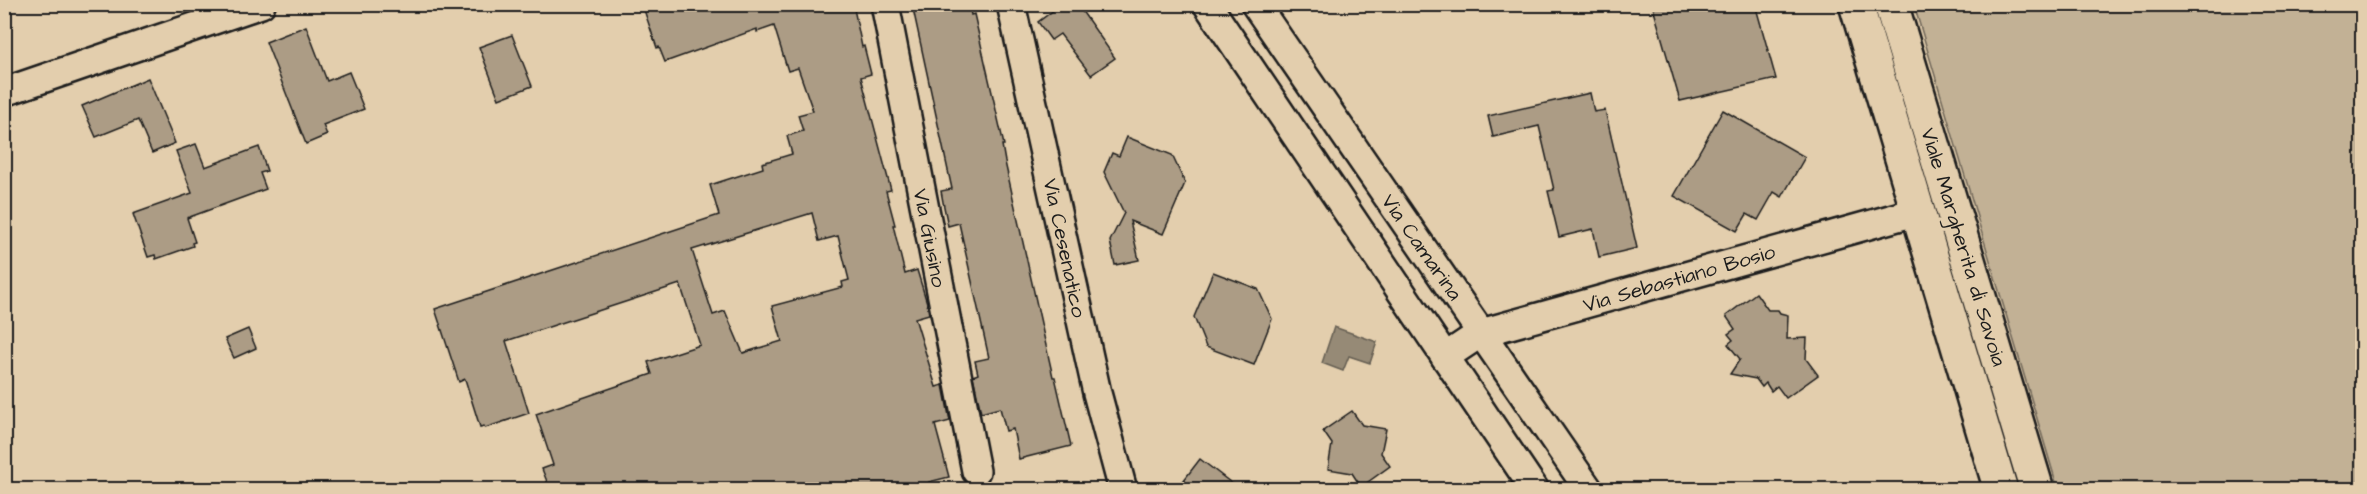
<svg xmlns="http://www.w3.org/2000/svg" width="2367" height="494" font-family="'Architects Daughter',sans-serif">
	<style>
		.green { fill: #c2b195; stroke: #6f6658; stroke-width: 1.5 }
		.water { fill: #968a76; stroke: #655e52; stroke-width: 1.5 }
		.building { fill: #ac9c85; stroke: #1c1c1c; stroke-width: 1.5; fill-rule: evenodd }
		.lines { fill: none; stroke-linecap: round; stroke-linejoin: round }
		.minor-casing { stroke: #1c1c1c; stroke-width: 32 }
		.tertiary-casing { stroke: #1c1c1c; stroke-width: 38 }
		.minor { stroke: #e3cead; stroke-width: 27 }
		.tertiary { stroke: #e3cead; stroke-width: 33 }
		.labels { text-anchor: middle; stroke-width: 6; stroke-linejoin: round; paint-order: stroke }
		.street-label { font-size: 21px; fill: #1c1c1c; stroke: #e3cead }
	</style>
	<rect width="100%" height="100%" fill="#e3cead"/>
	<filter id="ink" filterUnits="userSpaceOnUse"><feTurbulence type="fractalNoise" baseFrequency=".0167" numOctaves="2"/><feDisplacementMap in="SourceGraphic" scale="12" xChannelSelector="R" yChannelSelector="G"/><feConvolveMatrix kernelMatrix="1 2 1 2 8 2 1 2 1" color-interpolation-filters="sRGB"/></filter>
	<g filter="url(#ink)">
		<!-- green -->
		<path class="green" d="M1914,5h448v484h-304z"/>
		<!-- water -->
		<path class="water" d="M1334,327l43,15 -7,21 -21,-7 -6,15 -21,-8z"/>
		<!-- building -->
		<g class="building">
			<path d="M642,4h211l9,43 2,-1 7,28 -10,3 30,113 -5,1 9,34h-2l12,49 12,-4 10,33 2,11 -14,4 21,69 7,-2 7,36 -15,4 14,52 -20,5 2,3 -16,4h-204l-2,-6 -23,6h-136l-8,-20 11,-4 -17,-51 116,-40 -4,-12 52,-17 -20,-61 -174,57 23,72 -44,15 -1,-2 -4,1 -15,-48 -6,3 -24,-73 284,-94 -9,-30 53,-17 -1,-5 30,-9 -5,-18 16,-5 -5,-16 15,-4 -15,-43 -10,3 -14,-45 -17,6v-3l-92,33 -6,-15 -2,1zM812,213l7,28 19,-5 11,44 -7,2 1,5 -71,19 10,35 -39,12 -18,-42 -12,4 -21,-65z"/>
			<path d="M912,4h57l2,11 3,-1 30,131h-2l3,17 48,215h2l16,69 -52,13 -6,-30 -7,2 -6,-23 -19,5 -8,-37 5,-2 -3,-13 14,-3 -30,-135 -11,3 -5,-24 -2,-11 11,-2z"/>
			<path d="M1062,4h15l38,54 -24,17 -31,-41 -9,6 -13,-18z"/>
			<path d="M1652,4h103l21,75 -96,22z"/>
			<path d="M306,26l21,55 22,-9 15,37 -41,16 4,10 -21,9 -40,-102z"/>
			<path d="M512,35l20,51 -33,13 -20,-52z"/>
			<path d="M148,78l27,65 -23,10 -14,-33 -42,17 -14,-31z"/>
			<path d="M1590,93l4,19 11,-2 32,138 -38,9 -6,-28 -34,8 -11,-46 6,-1 -15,-64 -46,11 -5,-21z"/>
			<path d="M1723,110l82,47 -23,40 -8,-5 -16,28 -11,-6 -10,17 -63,-35z"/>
			<path d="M1127,137l45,18 13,28 -22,51 -33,-13 9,39 -24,5 -5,-24 14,-28 -20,-41 8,-19 7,3z"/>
			<path d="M196,144l9,23 54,-20 8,24 -7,2 6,16 -79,29 8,24 -3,1 1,3 -37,13 -1,-4 -7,2 -15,-43 59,-21 -16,-42z"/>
			<path d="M1213,272l45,17 14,30 -18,46 -48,-18 -12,-30z"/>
			<path d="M1756,293l12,17h10l2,3 8,2 -1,24 20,-1 -1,21 12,16 -32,23 -9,-12 -6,5 -5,-8 -4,4 -6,-8 -26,-5 10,-15 -12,-15 5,-4 -5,-6 7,-5 -9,-13z"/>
			<path d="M248,329l8,19 -22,10 -9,-19z"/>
			<path d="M1352,411l10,14 24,4 -5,24 9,13 -29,21 -9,-14 -24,-4 4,-25 -9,-13z"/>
			<path d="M1200,459l39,30h-62z"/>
		</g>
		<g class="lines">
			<!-- minor casing -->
			<g class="minor-casing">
				<g id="minor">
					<path d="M885,4l91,467"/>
					<path d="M1011,4l86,389 26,97"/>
					<path d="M1207,4l328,486"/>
					<path d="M1255,4l334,486"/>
					<path d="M4,92l257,-88"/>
					<path d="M1445,357l36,-24 438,-122"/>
				</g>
			</g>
			<!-- tertiary casing -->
			<g class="tertiary-casing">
				<g id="tertiary">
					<path d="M1856,4l145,486"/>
					<path d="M1891,4l146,486"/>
				</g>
			</g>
			<!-- minor -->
			<use href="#minor" class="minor"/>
			<!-- tertiary -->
			<use href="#tertiary" class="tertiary"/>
		</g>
	</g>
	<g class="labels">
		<!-- street labels -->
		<g class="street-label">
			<text transform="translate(930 238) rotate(79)" y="7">Via Giusino</text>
			<text transform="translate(1422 247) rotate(55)" y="7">Via Camarina</text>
			<text transform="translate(1964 247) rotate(73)" y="7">Viale Margherita di Savoia</text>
			<text transform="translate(1065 248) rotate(78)" y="7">Via Cesenatico</text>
			<text transform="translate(1679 278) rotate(-16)" y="7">Via Sebastiano Bosio</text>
		</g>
	</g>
	<!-- margin -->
	<rect width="2367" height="494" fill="none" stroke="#e3cead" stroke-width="24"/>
	<rect x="12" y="12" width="2343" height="470" fill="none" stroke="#1c1c1c" stroke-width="2" filter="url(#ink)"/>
</svg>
